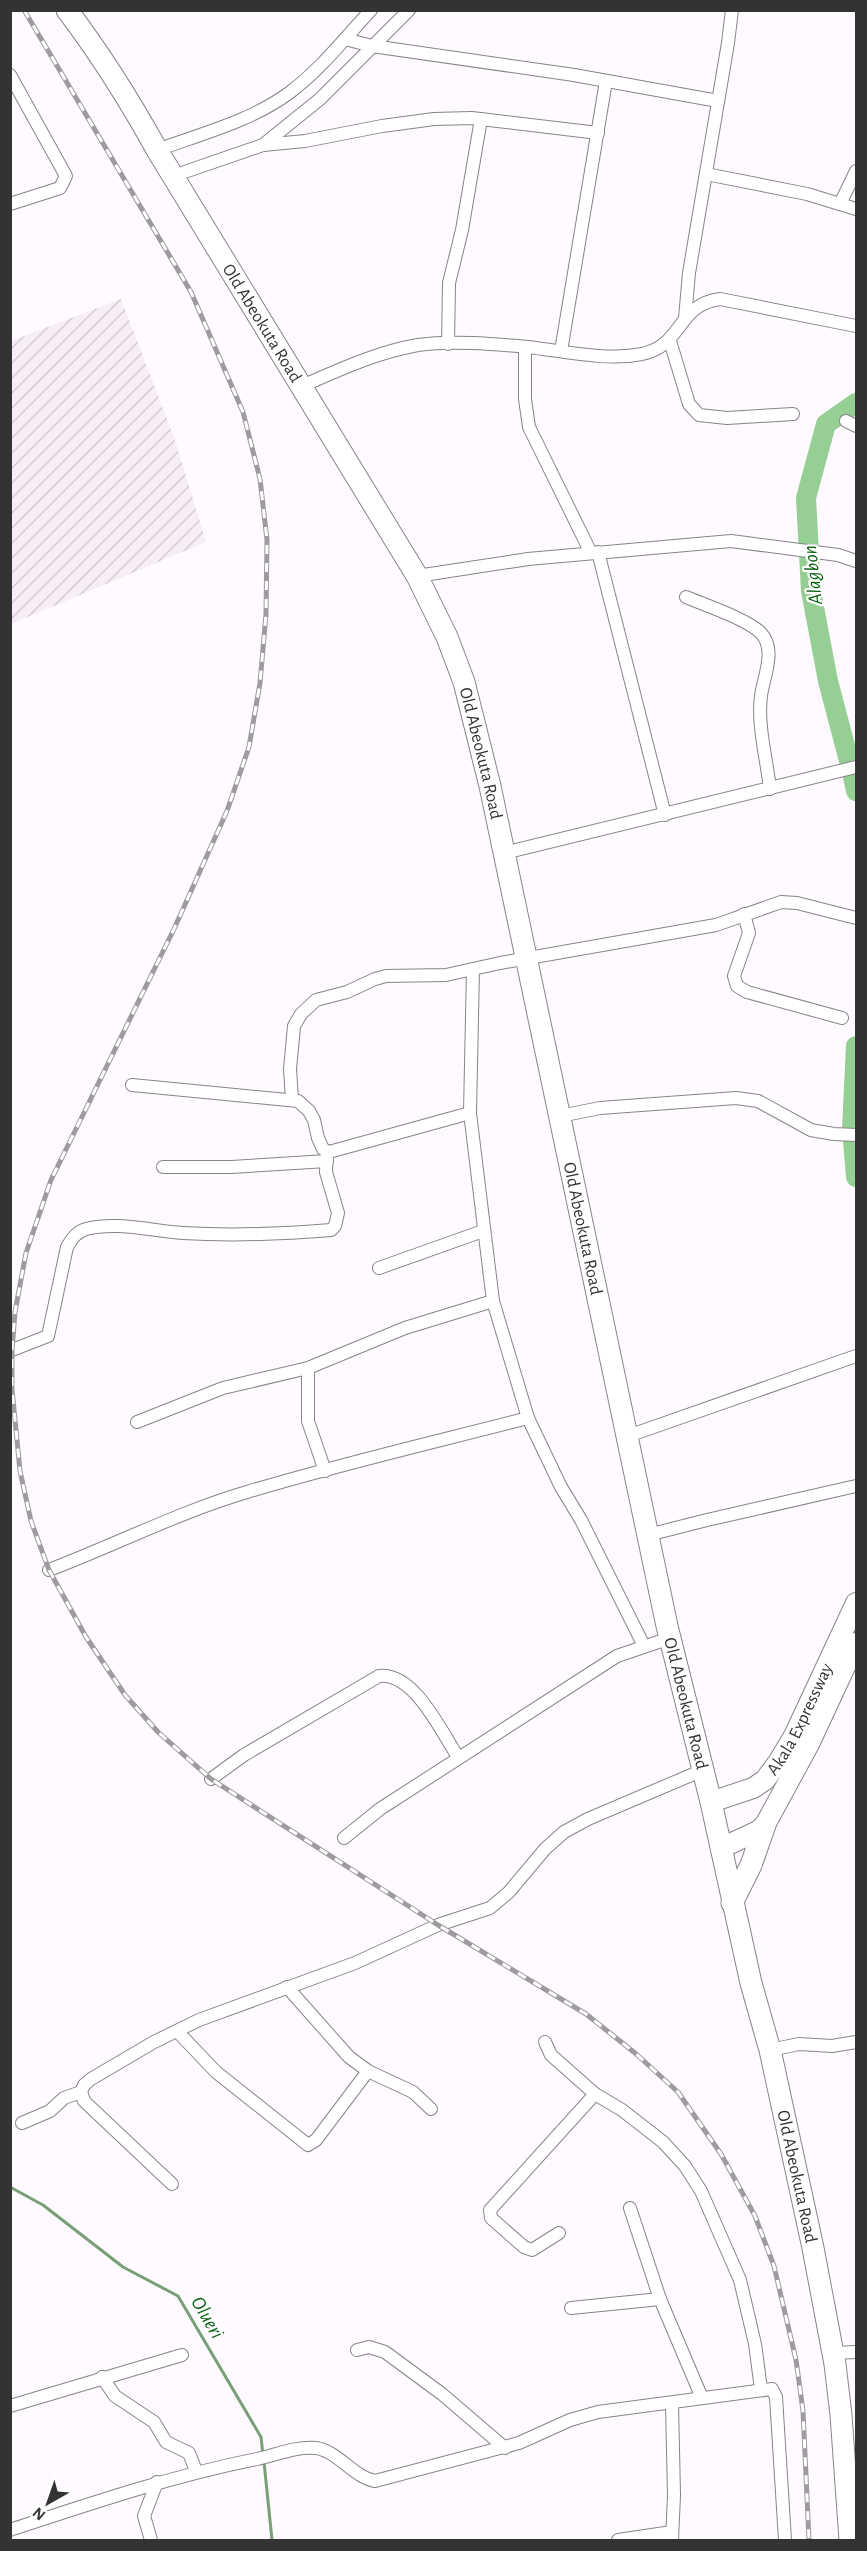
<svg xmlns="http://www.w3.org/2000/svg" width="867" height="2551" font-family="'Alegreya Sans',sans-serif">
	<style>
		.industrial { fill: url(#industrial-furrows) }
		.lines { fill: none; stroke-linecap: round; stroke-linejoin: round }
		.stream { stroke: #78a076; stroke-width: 3 }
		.river { stroke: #95cf93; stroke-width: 20 }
		.minor-casing { stroke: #878488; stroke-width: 14 }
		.primary-casing { stroke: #878488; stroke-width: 22 }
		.trunk-casing { stroke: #878488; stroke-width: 23 }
		.minor { stroke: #fff; stroke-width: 12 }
		.primary { stroke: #fff; stroke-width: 20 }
		.trunk { stroke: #fff; stroke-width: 21 }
		.rail-casing { stroke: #9d9b9e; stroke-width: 5 }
		.rail { stroke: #fff; stroke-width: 3; stroke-dasharray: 9; stroke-linecap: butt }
		.labels { text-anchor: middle; stroke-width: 4.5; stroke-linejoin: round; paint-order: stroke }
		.street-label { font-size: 18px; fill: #343334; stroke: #fff }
		.water-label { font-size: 20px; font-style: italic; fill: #075e11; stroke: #fff }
	</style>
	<defs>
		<pattern id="industrial-furrows" width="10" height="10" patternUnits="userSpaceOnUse" patternTransform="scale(1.5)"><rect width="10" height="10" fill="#f6edf7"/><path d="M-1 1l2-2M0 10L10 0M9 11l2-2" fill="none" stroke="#d4ccd4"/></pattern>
	</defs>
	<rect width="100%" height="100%" fill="#fefaff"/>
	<!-- industrial -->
	<path class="industrial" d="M121,299l53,138 32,105 -195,82v-283z"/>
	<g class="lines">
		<!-- stream -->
		<g class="stream">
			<path d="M10,2187l33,18 80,62 55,29 83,141 2,18"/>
			<path d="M264,2462l8,78"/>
		</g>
		<!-- river -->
		<g class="river">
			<path d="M849,761l-21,-80 -17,-90 -5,-93 20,-74 30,-21"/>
			<path d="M853,777l3,14"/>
			<path d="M852,1129l4,-83"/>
			<path d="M853,1141l3,36"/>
		</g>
		<!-- minor casing -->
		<g class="minor-casing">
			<g id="minor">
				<path d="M345,39l27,7 202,29 144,26"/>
				<path d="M10,75l56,101 -6,12 -50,16"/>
				<path d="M263,145l57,-46 89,-89"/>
				<path d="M157,150c44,-16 94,-29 132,-57 31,-23 56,-55 82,-83"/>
				<path d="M706,174l101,20 49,15"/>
				<path d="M173,176l90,-31 42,-4 77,-15 52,-7 38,-1 126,15"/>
				<path d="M840,204l16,-33"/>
				<path d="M685,318l4,-45 39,-230 4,-33"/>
				<path d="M670,341l19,63 10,11 28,3 66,-4"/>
				<path d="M448,344l1,-61 13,-53 19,-111"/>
				<path d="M525,347v52l4,28 62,126"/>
				<path d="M561,351l45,-270"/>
				<path d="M302,386c37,-16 75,-34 116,-41 32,-5 77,-1 110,2 36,4 77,14 114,7 42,-9 34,-49 78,-55l136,27"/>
				<path d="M846,421l10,5"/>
				<path d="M598,552l67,263"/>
				<path d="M417,576l111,-17 203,-18 107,14 18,6"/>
				<path d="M686,597c19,8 61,22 75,36 16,17 2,45 0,63 -4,28 6,65 9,93"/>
				<path d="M504,853l352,-86"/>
				<path d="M744,914l5,19 -15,43 3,10 10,6 95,26"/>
				<path d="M473,969l-3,144 23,188 35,117 33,69 20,33 63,126"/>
				<path d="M132,1085l166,16 11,10 5,9 4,18 5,11 6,3 141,-39"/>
				<path d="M292,1099l-2,-30 3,-32 1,-11 7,-12 15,-14 31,-8 28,-13 11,-3 60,-1 54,-12 216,-38 65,-23 16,1 59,15"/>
				<path d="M560,1116l40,-8 136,-10 22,3 53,29 23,4 22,1"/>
				<path d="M163,1167h68l96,-6"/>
				<path d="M379,1268l104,-37"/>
				<path d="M12,1350l36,-14 19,-89c5,-8 9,-15 19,-18 32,-8 65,2 97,4 50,3 99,1 148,-3l4,-4 3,-13 -12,-41 1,-20"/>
				<path d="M308,1368v53l17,50"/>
				<path d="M137,1422l86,-34 85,-20 97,-40 88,-27"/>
				<path d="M628,1436l228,-80"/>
				<path d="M648,1535l59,-15 149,-34"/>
				<path d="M49,1570c66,-25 130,-58 198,-78 93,-28 188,-50 281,-74"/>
				<path d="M211,1779l33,-24 135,-79c35,-4 62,55 79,81"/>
				<path d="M344,1838l36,-29 237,-153 53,-18"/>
				<path d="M287,1987l62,70 19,14 45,21 18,17"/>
				<path d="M177,2031l39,41 92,73 8,-5 52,-69"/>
				<path d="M545,2042l6,13 44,39"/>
				<path d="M770,2050l29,-6 33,2 24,-4"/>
				<path d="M22,2123l28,-12 14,-13 17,-6"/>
				<path d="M172,2184l-88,-83 -3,-9 3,-7 7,-6 63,-37 45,-22 156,-57 83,-38 52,-17 19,-16 36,-43 19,-17 24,-13 115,-49"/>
				<path d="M630,2208l30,91 42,99"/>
				<path d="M559,2233l-27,17 -8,-3 -33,-29 -1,-8 105,-116 27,16 41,32 22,24 16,25 39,89 15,64 6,45"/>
				<path d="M571,2308l89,-9"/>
				<path d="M357,2350l12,-3 16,5 57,42 63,54"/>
				<path d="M833,2353l23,-1"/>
				<path d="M102,2377l13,19 39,26 12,20 23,11 7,18"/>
				<path d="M10,2406l172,-51"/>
				<path d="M10,2530c82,-27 162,-54 247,-71 19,-4 39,-13 59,-11 22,3 37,29 59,33l144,-38 51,-23 28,-8 174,-23 4,8 9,143"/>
				<path d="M151,2540l-7,-24 13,-34"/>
				<path d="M618,2540l54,-8"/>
				<path d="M672,2540l2,-45 -2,-91"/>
			</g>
		</g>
		<!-- primary casing -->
		<g class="primary-casing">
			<g id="primary">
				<path id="s1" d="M711,1802l42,-14 12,-8 14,-19 15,-25 62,-133"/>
				<path d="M721,1848l37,-17 7,-6 44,-81 47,-101"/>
			</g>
		</g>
		<!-- trunk casing -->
		<g class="trunk-casing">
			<g id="trunk">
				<path id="s2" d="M67,10c34,45 63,91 90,140l260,426 30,61 17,45 26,104 177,840 44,176 40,181 19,67 43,198 22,116 6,51 9,125"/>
				<path d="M732,1903l19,-38 14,-40"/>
			</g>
		</g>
		<!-- minor -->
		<use href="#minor" class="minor"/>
		<!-- primary -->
		<use href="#primary" class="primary"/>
		<!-- trunk -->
		<use href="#trunk" class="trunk"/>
		<!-- rail casing -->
		<g class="rail-casing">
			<path id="rail" d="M24,10l167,282 52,120 17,67 7,61 -1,74 -6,69 -11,64 -22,64 -53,118 -123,251 -25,73 -11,59 -3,38v39l8,82 11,50 18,49 37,67 39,58 33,37 53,47 227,146 148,89 49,39 43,39 43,62 34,62 19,50 22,94 7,51 6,129"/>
		</g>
		<!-- rail -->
		<use href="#rail" class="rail"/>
	</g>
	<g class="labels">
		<!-- street labels -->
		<g class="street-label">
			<text dy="6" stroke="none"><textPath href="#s2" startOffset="369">Old Abeokuta Road</textPath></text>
			<text dy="6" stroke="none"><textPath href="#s2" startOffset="855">Old Abeokuta Road</textPath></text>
			<text dy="6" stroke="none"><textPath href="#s2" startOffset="1341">Old Abeokuta Road</textPath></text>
			<text dy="6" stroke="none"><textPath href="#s2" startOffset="1827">Old Abeokuta Road</textPath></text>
			<text dy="6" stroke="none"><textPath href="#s1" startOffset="129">Akala Expressway</textPath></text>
			<text dy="6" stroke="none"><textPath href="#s2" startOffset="2313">Old Abeokuta Road</textPath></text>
		</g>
		<!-- water labels -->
		<g class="water-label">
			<text transform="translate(812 575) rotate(-96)" y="7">Alagbon</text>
			<text transform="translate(208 2317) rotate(59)" y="7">Olueri</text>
		</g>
	</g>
	<!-- border -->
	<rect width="867" height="2551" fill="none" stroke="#343334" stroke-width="24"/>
	<!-- north arrow -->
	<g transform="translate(48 2503) rotate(220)" stroke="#ffffff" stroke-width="4.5" paint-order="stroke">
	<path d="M0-4.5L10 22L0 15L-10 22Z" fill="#343334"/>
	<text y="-9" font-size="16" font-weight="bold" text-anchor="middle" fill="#343334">N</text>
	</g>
</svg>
